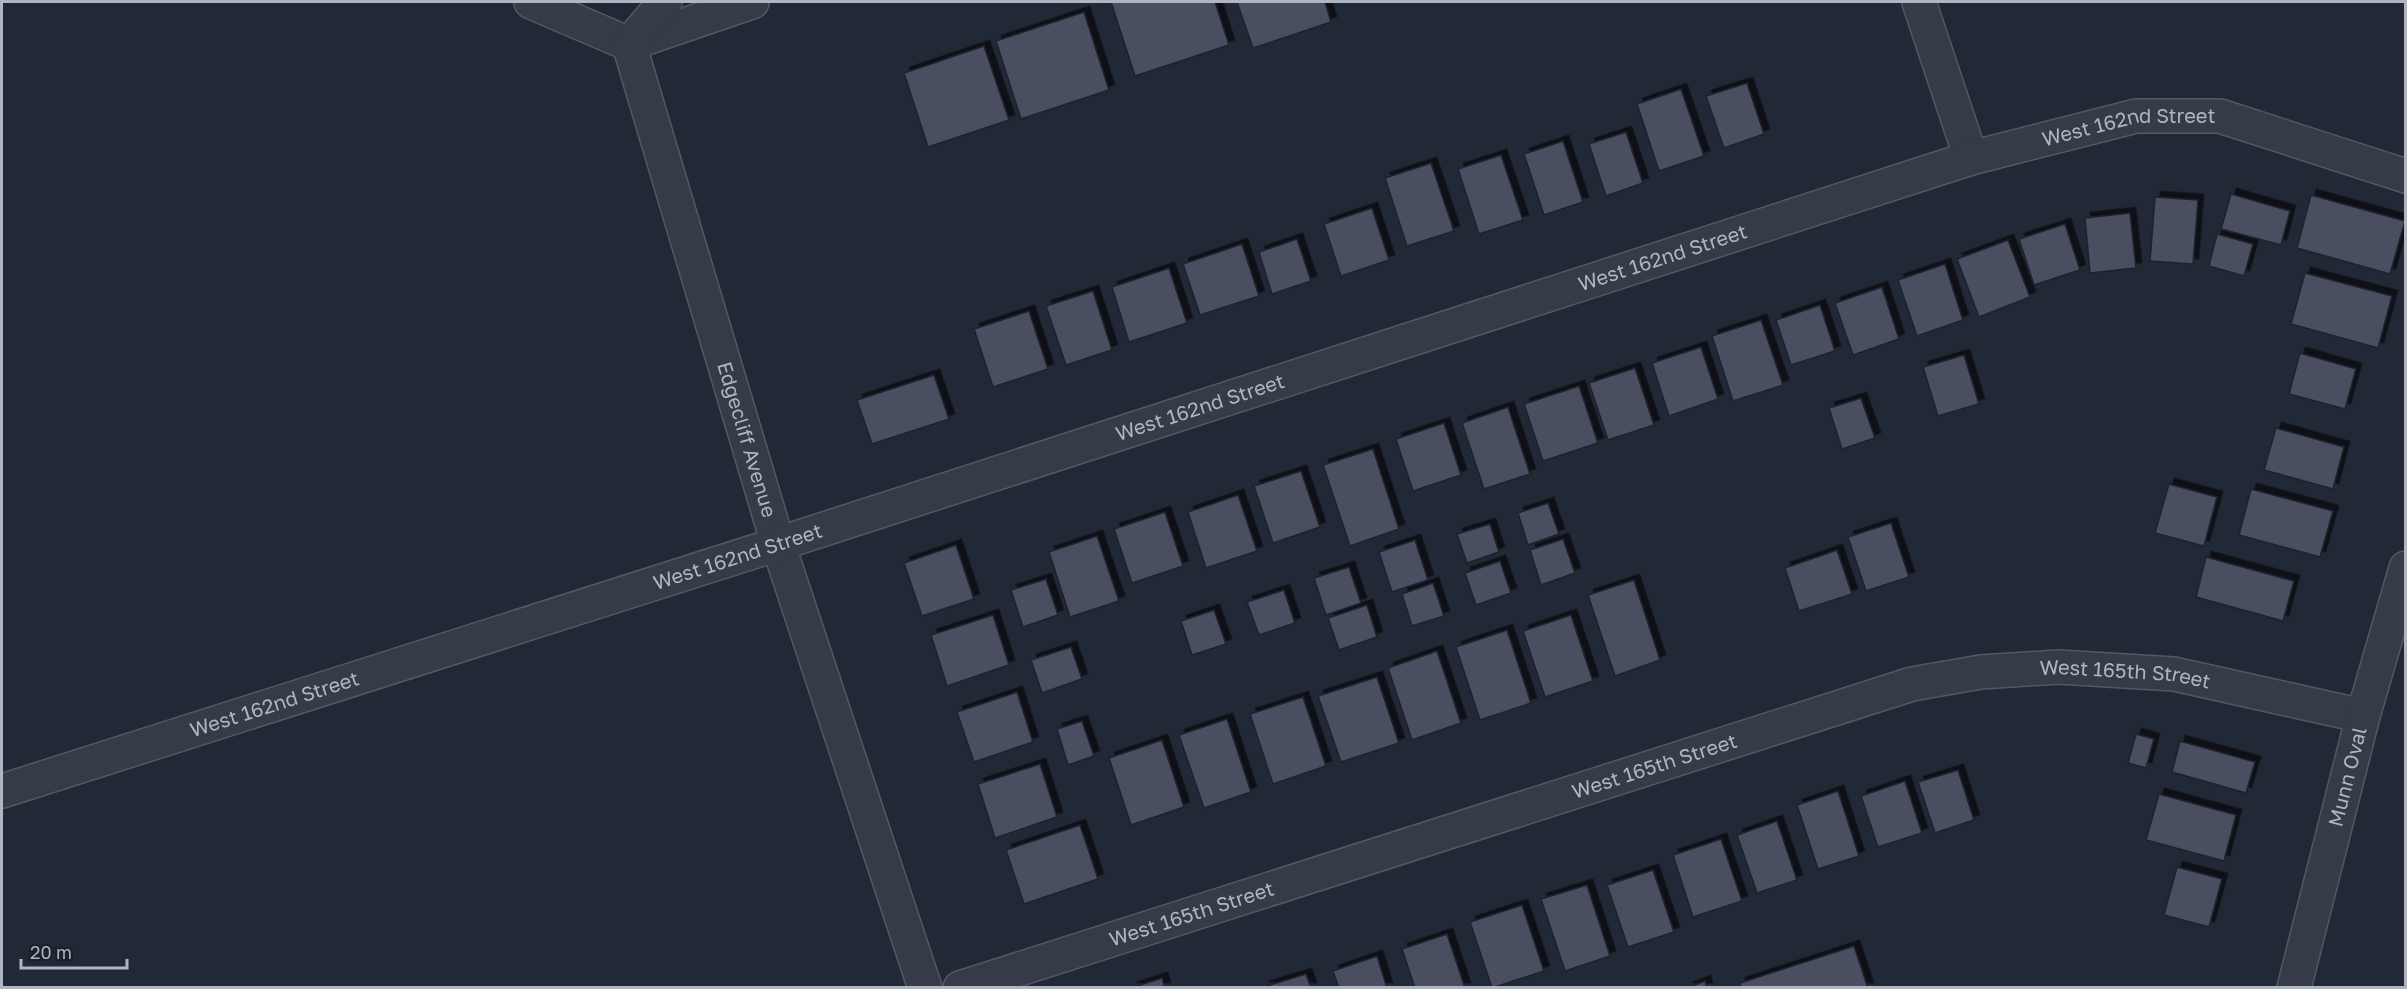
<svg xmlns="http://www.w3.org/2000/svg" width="2407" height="989" font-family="'Golos Text',sans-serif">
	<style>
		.building { fill: #484f60; stroke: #1d222d; stroke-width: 1.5; filter: url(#shadow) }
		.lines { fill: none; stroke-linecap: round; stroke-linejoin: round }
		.minor-casing { stroke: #535864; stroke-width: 36 }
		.minor { stroke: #353b47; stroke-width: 33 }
		.labels { text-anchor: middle; stroke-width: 4.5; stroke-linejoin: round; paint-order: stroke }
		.street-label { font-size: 20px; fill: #b0b5c3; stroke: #1b202b }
	</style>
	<defs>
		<filter id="shadow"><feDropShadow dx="5.5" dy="-5.5" stdDeviation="0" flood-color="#0009"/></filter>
	</defs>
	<rect width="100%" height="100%" fill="#222936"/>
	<!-- building -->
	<g class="building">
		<path d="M1111,2h104l14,43 -94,31z"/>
		<path d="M1237,2h88l6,20 -78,26z"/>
		<path d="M1084,12l25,78 -88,29 -25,-78z"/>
		<path d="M984,46l25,74 -81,27 -24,-74z"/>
		<path d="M1747,83l17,51 -40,14 -18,-52z"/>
		<path d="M1681,89l23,67 -45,15 -22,-67z"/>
		<path d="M1626,132l17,51 -37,13 -17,-52z"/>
		<path d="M1563,141l20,61 -39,13 -20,-61z"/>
		<path d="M1501,155l22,65 -44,14 -21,-65z"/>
		<path d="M1431,163l23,68 -47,15 -22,-68z"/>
		<path d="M2231,194l59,17 -9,34 -60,-16z"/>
		<path d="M2311,195l94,26 -15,53 -93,-26z"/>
		<path d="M2155,197l43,3 -5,64 -43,-3z"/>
		<path d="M1372,208l17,52 -48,16 -17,-52z"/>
		<path d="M2130,213l6,55 -46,5 -5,-55z"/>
		<path d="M2065,224l15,46 -46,15 -15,-46z"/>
		<path d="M2217,234l36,10 -9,32 -35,-10z"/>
		<path d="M1297,239l14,42 -39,13 -13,-42z"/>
		<path d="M2008,240l22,57 -51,20 -22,-58z"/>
		<path d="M1242,244l17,52 -59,19 -17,-51z"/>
		<path d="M1945,264l18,56 -46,16 -19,-56z"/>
		<path d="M1169,268l18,55 -58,19 -17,-55z"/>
		<path d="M2305,273l87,23 -14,52 -87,-24z"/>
		<path d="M1882,287l17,52 -46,16 -18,-52z"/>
		<path d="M1093,291l19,59 -46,15 -20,-59z"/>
		<path d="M1820,305l15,46 -44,14 -15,-45z"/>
		<path d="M1029,311l19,58 -55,18 -19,-58z"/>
		<path d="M1761,320l22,65 -50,16 -21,-65z"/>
		<path d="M1701,347l17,52 -49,17 -17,-53z"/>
		<path d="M2300,353l56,16 -11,40 -56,-15z"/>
		<path d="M1964,355l15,49 -41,12 -15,-49z"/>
		<path d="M1635,368l19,57 -46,15 -19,-57z"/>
		<path d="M934,375l15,44 -77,25 -15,-44z"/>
		<path d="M1579,386l19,57 -55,18 -19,-57z"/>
		<path d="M1861,398l14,40 -33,11 -13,-41z"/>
		<path d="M1508,407l22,67 -46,15 -22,-66z"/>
		<path d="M1444,423l17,52 -48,16 -17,-52z"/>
		<path d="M2276,428l68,19 -11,42 -69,-19z"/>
		<path d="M1373,449l26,80 -49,17 -27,-81z"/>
		<path d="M1301,471l19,56 -47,16 -19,-57z"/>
		<path d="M2169,484l48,13 -13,49 -49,-13z"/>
		<path d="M2251,489l82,22 -13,46 -81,-22z"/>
		<path d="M1238,495l19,56 -51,17 -18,-56z"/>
		<path d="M1548,503l11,31 -31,11 -10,-32z"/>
		<path d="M1165,512l18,54 -51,17 -18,-54z"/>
		<path d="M1891,523l18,54 -43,14 -18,-54z"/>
		<path d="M1490,524l9,28 -32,11 -10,-29z"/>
		<path d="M1097,536l22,65 -49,16 -21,-65z"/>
		<path d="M1563,539l12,34 -34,12 -11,-35z"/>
		<path d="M1415,540l13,40 -36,12 -13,-40z"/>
		<path d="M956,545l18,54 -52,17 -18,-53z"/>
		<path d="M1837,550l15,44 -53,17 -14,-43z"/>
		<path d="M2206,557l88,24 -11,40 -87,-24z"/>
		<path d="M1500,561l11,32 -35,12 -11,-32z"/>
		<path d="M1349,567l12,36 -35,12 -12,-37z"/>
		<path d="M1046,579l12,36 -35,12 -12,-37z"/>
		<path d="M1634,580l26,80 -45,16 -27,-81z"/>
		<path d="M1433,583l11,33 -32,10 -10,-32z"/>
		<path d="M1284,590l11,33 -36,12 -12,-33z"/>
		<path d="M1367,605l10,32 -38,13 -11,-32z"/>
		<path d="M1214,610l12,34 -34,11 -11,-34z"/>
		<path d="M993,615l16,50 -62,21 -16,-51z"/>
		<path d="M1571,615l22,66 -48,16 -22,-66z"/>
		<path d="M1507,630l24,73 -51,17 -24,-73z"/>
		<path d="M1071,647l11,32 -40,14 -11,-33z"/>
		<path d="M1437,651l24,72 -49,17 -24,-72z"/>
		<path d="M1377,677l22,66 -58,19 -23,-66z"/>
		<path d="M1017,692l16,50 -59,20 -17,-50z"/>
		<path d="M1303,697l23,69 -53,18 -23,-70z"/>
		<path d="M1227,719l24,73 -47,16 -25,-73z"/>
		<path d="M1082,721l12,35 -26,9 -11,-36z"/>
		<path d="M2136,734l18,5 -8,29 -18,-5z"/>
		<path d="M1162,740l22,67 -53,18 -22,-67z"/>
		<path d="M2180,741l75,21 -9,31 -74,-21z"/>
		<path d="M1040,764l17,53 -62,21 -17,-54z"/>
		<path d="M1958,770l16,50 -39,13 -17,-51z"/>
		<path d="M1905,781l17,52 -44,14 -17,-51z"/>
		<path d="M1838,791l21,65 -41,13 -21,-64z"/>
		<path d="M2159,794l77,21 -12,46 -78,-21z"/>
		<path d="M1777,821l20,59 -40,13 -20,-58z"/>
		<path d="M1080,825l18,54 -74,25 -18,-54z"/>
		<path d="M1721,839l21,62 -49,16 -20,-62z"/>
		<path d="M2177,867l45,12 -13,48 -45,-12z"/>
		<path d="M1653,870l21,62 -46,15 -21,-62z"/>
		<path d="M1587,885l23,71 -45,15 -24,-72z"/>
		<path d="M1522,905l22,66 -52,17 -22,-66z"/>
		<path d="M1447,934l18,54h-50l-13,-39z"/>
		<path d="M1854,946l14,42h-127l-1,-5z"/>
		<path d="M1377,956l10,32h-48l-6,-17z"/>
		<path d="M1306,974l5,14 -48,-1z"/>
		<path d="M1162,978l3,10h-34z"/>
		<path d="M1705,981l2,7h-20z"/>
	</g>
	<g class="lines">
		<!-- minor casing -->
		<g class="minor-casing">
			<g id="minor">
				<path d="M531,2l98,42 123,-42"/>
				<path id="s1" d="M665,2l-36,42 149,500 147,444"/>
				<path d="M1919,2l52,156"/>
				<path id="s2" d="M2,791l776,-247 1193,-386 165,-42h84l186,60"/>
				<path id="s3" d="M960,988l952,-304 69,-12 77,-5 116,7 189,42"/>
				<path id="s4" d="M2294,988l69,-272 43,-148"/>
			</g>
		</g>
		<!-- minor -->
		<use href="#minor" class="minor"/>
	</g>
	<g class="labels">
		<!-- street labels -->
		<g class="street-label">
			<text dy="7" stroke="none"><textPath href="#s2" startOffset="2230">West 162nd Street</textPath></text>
			<text dy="7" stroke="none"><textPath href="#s2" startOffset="1744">West 162nd Street</textPath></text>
			<text dy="7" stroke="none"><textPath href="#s2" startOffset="1258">West 162nd Street</textPath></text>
			<text dy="7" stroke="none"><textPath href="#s1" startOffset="468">Edgecliff Avenue</textPath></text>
			<text dy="7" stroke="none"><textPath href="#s2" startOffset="772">West 162nd Street</textPath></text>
			<text dy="7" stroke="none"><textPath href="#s3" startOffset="1214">West 165th Street</textPath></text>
			<text dy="7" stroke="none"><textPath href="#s2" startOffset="286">West 162nd Street</textPath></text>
			<text dy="7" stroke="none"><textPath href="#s3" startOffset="729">West 165th Street</textPath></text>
			<text dy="7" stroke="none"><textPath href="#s4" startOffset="218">Munn Oval</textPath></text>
			<text dy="7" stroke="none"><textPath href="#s3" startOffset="243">West 165th Street</textPath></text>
		</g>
	</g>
	<!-- border -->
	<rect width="2407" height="989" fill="none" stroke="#b0b5c3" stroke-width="6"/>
	<!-- scale -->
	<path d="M21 959v9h106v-9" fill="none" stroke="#b0b5c3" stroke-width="3"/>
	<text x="30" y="959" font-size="18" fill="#b0b5c3" stroke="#1b202b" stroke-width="4.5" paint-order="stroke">20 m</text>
</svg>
